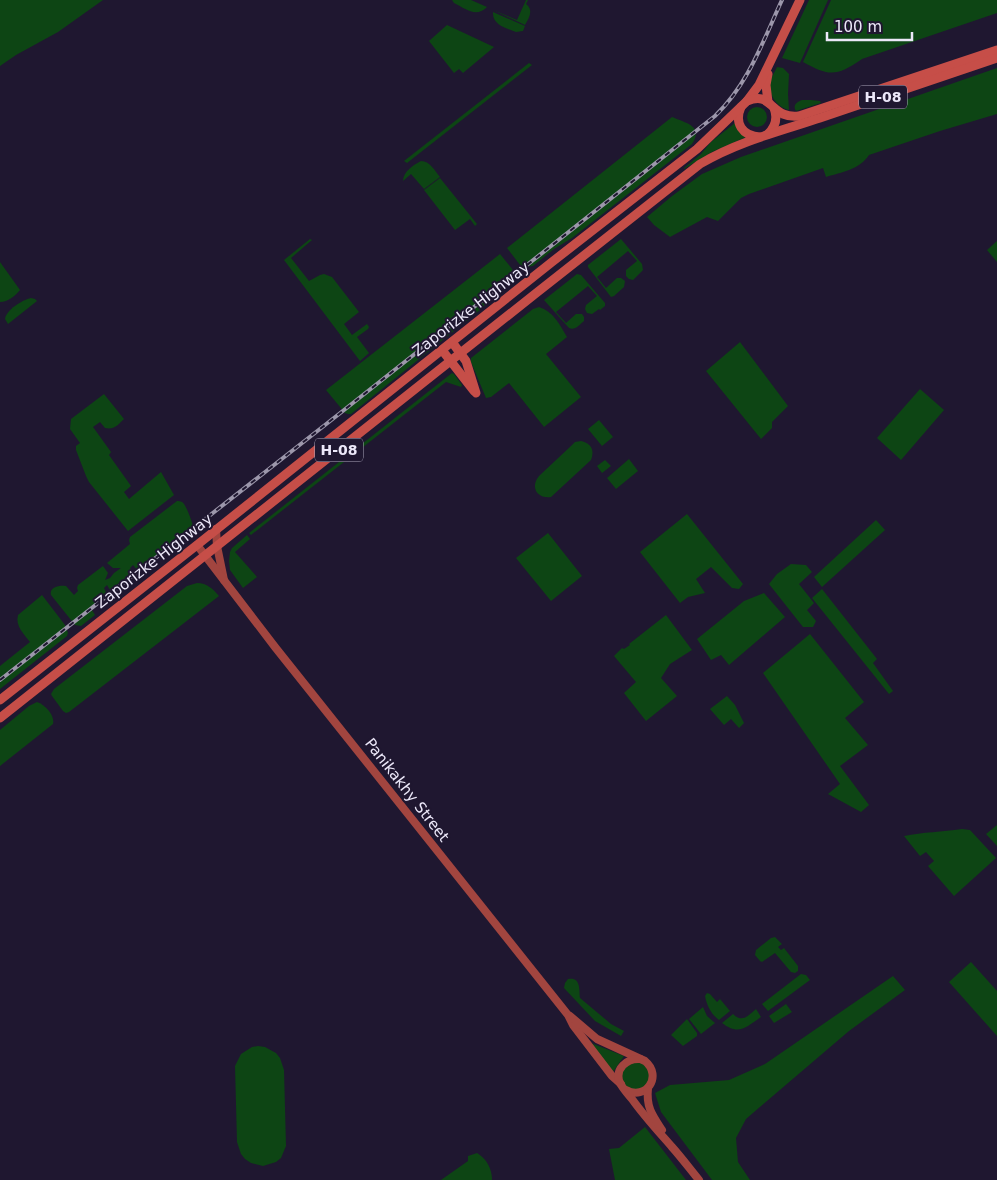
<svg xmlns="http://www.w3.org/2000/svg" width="997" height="1180" font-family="'DejaVu Sans',sans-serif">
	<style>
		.green { fill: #0d4514 }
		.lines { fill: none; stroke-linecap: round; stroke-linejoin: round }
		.secondary { stroke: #a2453f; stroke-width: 8 }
		.primary { stroke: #c64e48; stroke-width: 9 }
		.rail-casing { stroke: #9c97ab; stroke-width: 4 }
		.rail { stroke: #1f1730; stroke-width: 2; stroke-dasharray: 5.5; stroke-linecap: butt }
		.labels { text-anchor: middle; stroke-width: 4; stroke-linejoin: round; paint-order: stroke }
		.shield { fill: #1f1730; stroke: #aea9bd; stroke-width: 1 }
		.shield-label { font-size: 14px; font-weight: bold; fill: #ece8f9 }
		.street-label { font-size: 15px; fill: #ece8f9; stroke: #1f1730 }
	</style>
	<rect width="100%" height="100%" fill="#1f1730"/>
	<!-- green -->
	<g class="green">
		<path d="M0,0h103l-45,32 -42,23 -16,11z"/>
		<path d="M452,0h19l16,7c-11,11 -21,2 -33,-4z"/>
		<path d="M526,0h2l-2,4c8,6 3,14 -1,21l-32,-15 24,10z"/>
		<path d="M809,0h19l-28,63 -18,-5z"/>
		<path d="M831,0h166v13l-135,46c-25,17 -32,18 -59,3z"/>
		<path d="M493,12l32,14 -2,5 -7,1c-10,-4 -24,-7 -23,-20z"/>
		<path d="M447,25l47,22 -31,26 -4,-4 -5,4 -25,-32z"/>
		<path d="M529,63l3,2 -125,98 -3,-2z"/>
		<path d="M777,67l6,1 6,6 -1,20 1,16c-12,-3 -21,-15 -19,-28 1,-5 5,-10 7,-15z"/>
		<path d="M997,68v46l-57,17 -71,24c-10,15 -27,17 -43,22l-3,-9 -74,26 -8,4 -23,23 -11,-4 -37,20 -16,-12 -7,-8 25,-21 30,-22 39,-17z"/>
		<path d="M802,100h9l9,1 1,2 -25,8c-4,-6 1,-9 6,-11z"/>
		<circle cx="757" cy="117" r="10"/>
		<path d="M672,117c14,6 32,9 20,27l-120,94 -18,11 -21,17 -9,1 -4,-2 -13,-17z"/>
		<path d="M735,123l11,14 -34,15 -28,17v-1l17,-14 10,-12z"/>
		<path d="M421,161c9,0 13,9 19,16l-16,12 -13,-15 -8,7c0,-9 10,-16 18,-20z"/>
		<path d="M440,178l37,46 -2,2 -5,-7 -15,11 -31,-40z"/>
		<path d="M310,239l2,1 -21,18 18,23 11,-6 4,-1 8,3 27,35 -15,12 8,11 15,-11 2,3 -1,2 -11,8 12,16 -9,8 -76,-101z"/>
		<path d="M621,239l21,25 1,6 -10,10 -4,-1 -3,-3v-6l11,-9 -9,-10 -31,26 9,11 11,-10h4l4,3 -1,6 -10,9 -3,1 -23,-30v-2z"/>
		<path d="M997,241v21l-10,-12z"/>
		<path d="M500,254l13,16v5l-3,7 -9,7 -21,21 -129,104h-3l-3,-1 -19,-23z"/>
		<path d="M0,262l20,28c-5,6 -12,12 -20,12z"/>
		<path d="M577,274l4,1 24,28v3l-5,4 -1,-1 -7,5 -5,-1 -2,-4 1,-4 11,-9 -9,-10 -32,26 10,11 10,-9h6l2,3v4c-5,4 -9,10 -15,7l-25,-28z"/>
		<path d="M31,298l4,1 2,2 -29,23 -3,-5c1,-9 17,-19 26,-21z"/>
		<path d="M539,307c14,4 21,18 28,30l-21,17 35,43 -37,30 -35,-44 -18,14 -5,1 -15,-36v-4l62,-49z"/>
		<path d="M740,342l48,64 -16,16v6l-11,11 -55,-68z"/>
		<path d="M452,373l2,1 8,11 -1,2 -15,-5 -195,153 -2,-2z"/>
		<path d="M920,389l24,21 -43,50 -24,-22z"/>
		<path d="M104,394l20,25c-6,6 -10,11 -19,9l-5,-6 -7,5 18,25 -2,3 22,31 -7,6 5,7 32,-27 13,23 -46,36 -39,-49 -3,-6 -10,-26v-4l4,-3 -10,-14 1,-10z"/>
		<path d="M599,420l14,17 -11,9 -14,-17z"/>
		<path d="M581,441c10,2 14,9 10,19l-40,37c-14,2 -21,-10 -12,-21l32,-30 4,-4z"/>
		<path d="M629,459l9,12 -22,18 -9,-11z"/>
		<path d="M605,460l6,6 -9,7 -5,-7z"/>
		<path d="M177,501c2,0 3,0 5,1 4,2 10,20 11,24l-56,44 -4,-5 -3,3 3,4 -23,18 -3,-5 -3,3 3,6 -17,13 5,8 -14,11 -6,-1 -24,-30c-2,-8 8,-10 15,-9l8,9 4,-4 -1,-3 1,-3 25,-19 5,7 -3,7 5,-2 4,-5 7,-5h-8l-6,-5 23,-19 -1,-4 1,-3z"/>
		<path d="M687,514l56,70 -4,5 -7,-1 -21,-21 -15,12 9,14 -17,4 -8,6 -40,-51z"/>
		<path d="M876,520l9,10 -63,57 -8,-10z"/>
		<path d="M548,533l34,43 -31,25 -35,-43z"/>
		<path d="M247,535l3,4 -15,13 22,25 -14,11 -13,-18 -1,-9 1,-9 2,-4z"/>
		<path d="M791,564l15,1 6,7 -13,12 15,19 -7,7 9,11 -3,6h-10l-34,-43 8,-10z"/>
		<path d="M197,583c10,0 16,6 22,13l-150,116 -3,1 -3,-2 -11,-15 -1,-2 3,-5 133,-103z"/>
		<path d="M822,589l55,70 -4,4 20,28 -4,3 -77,-96z"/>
		<path d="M764,593l21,24 -56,48 -8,-10 -10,5 -14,-21 47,-38z"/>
		<path d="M42,595l23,30 3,8 -1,3 -67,53v-23l30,-24c-6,-8 -15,-16 -12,-27z"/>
		<path d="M666,615l26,35 -22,14 -9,14 16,18 -31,25 -22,-28 12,-11 -22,-26 8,-8 2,1 6,-4 -1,-1z"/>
		<path d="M810,634l54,68 -19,16 23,27 -28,21 29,39 -8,7 -33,-18 12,-10 -77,-111z"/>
		<path d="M727,696l8,9 9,18 -5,5 -8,-9 -7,6 -14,-16z"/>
		<path d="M37,702c9,3 18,14 16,22l-53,42v-36l29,-24z"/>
		<path d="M997,825v21l-11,-12z"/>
		<path d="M962,829l8,1 26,28 -42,38 -26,-30 6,-5 -8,-9 -6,4 -16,-20c19,-4 38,-4 58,-7z"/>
		<path d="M775,937l7,7 -4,3 3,3 3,-2 14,18v5l-3,2 -4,-1 -16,-19 -13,9 -2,-1 -5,-6 1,-5 15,-12z"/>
		<path d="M971,962l26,29v45l-48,-54z"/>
		<path d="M801,974l5,1 4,5 -42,31 -6,-7z"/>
		<path d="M893,976l12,14 -56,41 -103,88 -10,19 2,24 12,18h-38l-51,-68 -6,-19 15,-8 59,-5 36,-16z"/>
		<path d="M568,979c13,-2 11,10 12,19l31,26 13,7 -3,5 -26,-15 -31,-33 1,-5z"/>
		<path d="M707,993l3,1 7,8 3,-3 10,12 -11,9c-8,-6 -12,-14 -14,-24z"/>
		<path d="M786,1004l6,8 -18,11 -5,-7z"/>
		<path d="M703,1007l4,9 8,7 -14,11 -12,-15z"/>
		<path d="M756,1009l5,8c-15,10 -22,19 -39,6l11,-9c9,9 15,2 23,-5z"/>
		<path d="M687,1019l10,14v3l-14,10 -12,-11z"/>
		<path d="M591,1043l33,13 -11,16z"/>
		<path d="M258,1046l7,1 11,6 4,5 4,12 2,76 -5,12 -5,4 -13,4 -12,-3 -6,-4 -4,-5 -4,-12 -2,-76 6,-12 11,-7z"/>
		<circle cx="636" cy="1076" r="14"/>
		<path d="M645,1127l41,53h-71l-6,-31 10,-1z"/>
		<path d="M477,1153c10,6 15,16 15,27h-51l27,-19v-5z"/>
	</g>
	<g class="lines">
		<!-- secondary -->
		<g class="secondary">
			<path d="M216,529l1,17 7,34"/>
			<path d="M197,545l78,102 293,368 5,10 39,51 9,8"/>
			<path d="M570,1016l27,23 48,22c18,15 1,40 -19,29"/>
			<path d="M640,1059c-13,-1 -26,10 -20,24 3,6 8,11 12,16 12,17 26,32 40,48 9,10 18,22 27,33"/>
			<path d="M648,1088c-2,19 4,27 14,42"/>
		</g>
		<!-- primary -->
		<g class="primary">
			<path d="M768,74l-2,11 2,17"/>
			<path d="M747,101l12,-16 41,-85"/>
			<path d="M741,107c-7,16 1,29 19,30"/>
			<path d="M768,134c8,-8 10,-16 6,-26"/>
			<path d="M452,342l14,19 10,32"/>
			<path d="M442,350l32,41"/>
			<path d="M0,700l197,-155 355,-283 145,-113 50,-48c20,-8 21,5 36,13 5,2 10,3 16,2l198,-66"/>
			<path d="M0,718l535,-424 165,-130c37,-22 80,-33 120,-46 59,-20 118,-40 177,-60"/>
		</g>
		<!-- rail casing -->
		<g class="rail-casing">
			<path id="rail" d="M0,680l339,-266 376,-298c33,-31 48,-75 67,-116"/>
		</g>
		<!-- rail -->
		<use href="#rail" class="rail"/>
	</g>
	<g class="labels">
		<!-- shield labels -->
		<g class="shield">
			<rect x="859" y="85.5" width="48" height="23" rx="4"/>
			<rect x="315" y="438.5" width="48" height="23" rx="4"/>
		</g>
		<g class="shield-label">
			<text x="883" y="102">Н-08</text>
			<text x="339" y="455">Н-08</text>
		</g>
		<!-- street labels -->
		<g class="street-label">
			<text transform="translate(471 309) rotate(-38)" y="5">Zaporizke Highway</text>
			<text transform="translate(154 561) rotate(-38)" y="5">Zaporizke Highway</text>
			<text transform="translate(407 790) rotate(52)" y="5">Panikakhy Street</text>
		</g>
	</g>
	<!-- scale -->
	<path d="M827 32v8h85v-8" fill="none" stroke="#ece8f9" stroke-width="2.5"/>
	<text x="834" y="32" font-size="15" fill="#ece8f9" stroke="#1f1730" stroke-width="4" paint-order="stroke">100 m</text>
</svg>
